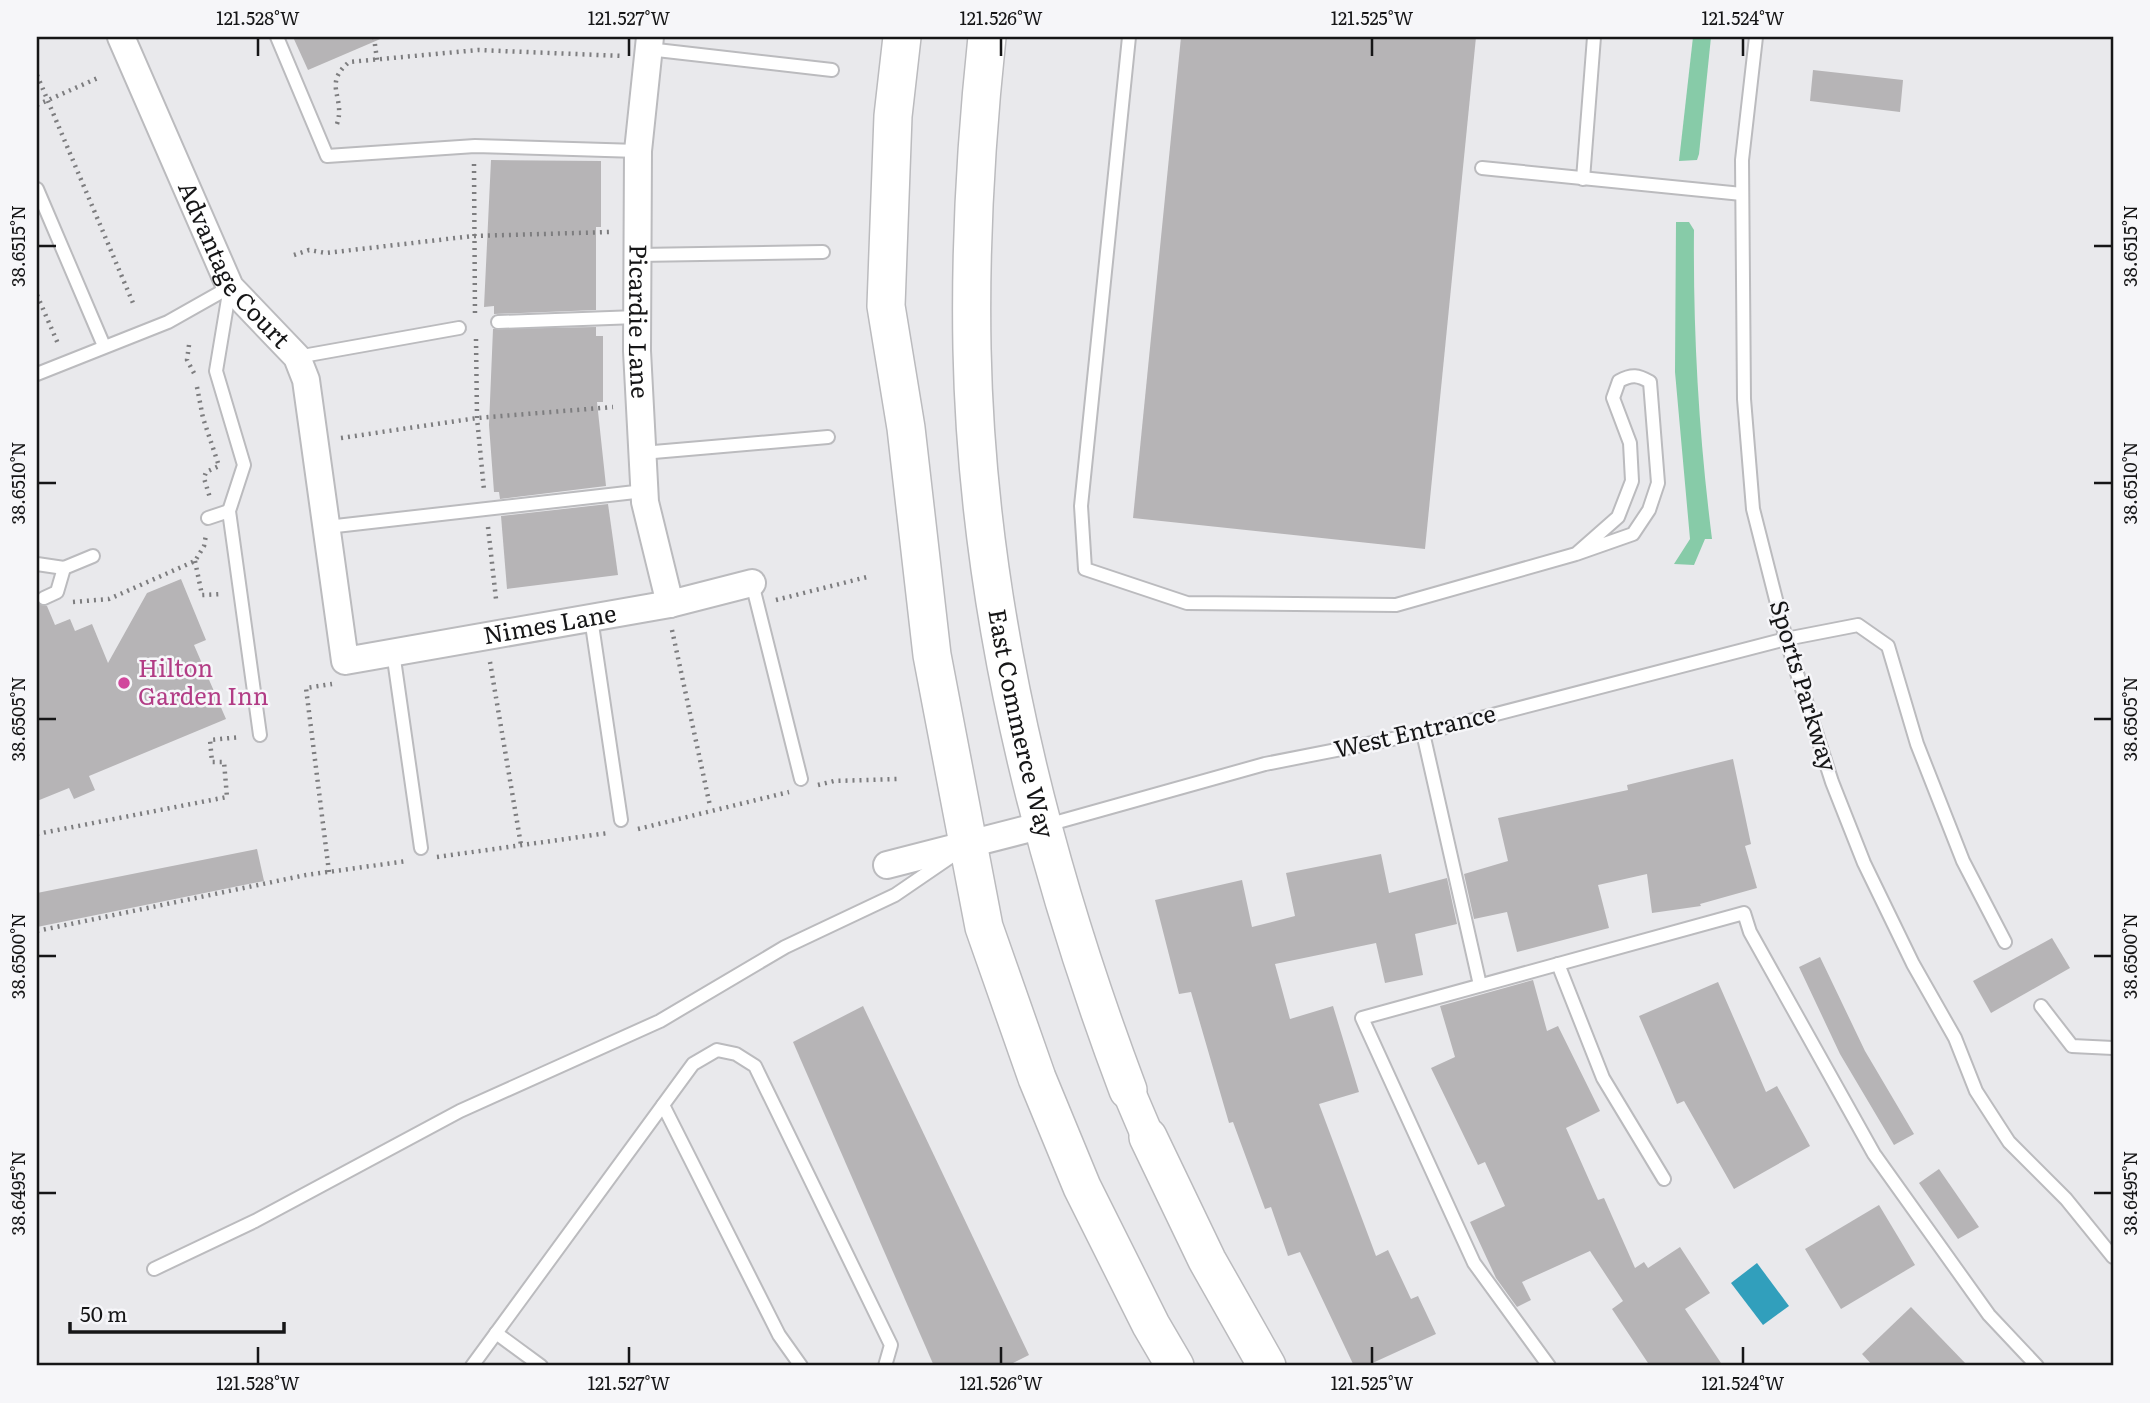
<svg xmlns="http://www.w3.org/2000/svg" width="2150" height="1403" font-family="Literata,serif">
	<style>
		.green { fill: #87cba8 }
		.water { fill: #319fbc }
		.building { fill: #b6b4b6 }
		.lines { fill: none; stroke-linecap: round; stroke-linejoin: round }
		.service-casing { stroke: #bbbbbe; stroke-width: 16 }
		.minor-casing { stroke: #bbbbbe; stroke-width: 30 }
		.tertiary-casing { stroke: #bbbbbe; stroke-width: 35 }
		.secondary-casing { stroke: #bbbbbe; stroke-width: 40 }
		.path { stroke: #7d7d7f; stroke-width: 4.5; stroke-dasharray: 2 5; stroke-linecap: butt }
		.service { stroke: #fff; stroke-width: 12 }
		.minor { stroke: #fff; stroke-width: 26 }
		.tertiary { stroke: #fff; stroke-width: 32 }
		.secondary { stroke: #fff; stroke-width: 37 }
		.ticks { fill: none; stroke: #161617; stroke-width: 2.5 }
		.hotel-dot { fill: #d1479c; stroke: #f6f6f9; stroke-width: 2.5 }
		.labels { text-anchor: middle; stroke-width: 5; stroke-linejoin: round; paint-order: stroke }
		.street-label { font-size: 24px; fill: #161617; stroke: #f6f6f9 }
		.hotel-label { font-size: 24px; fill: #b23c85; stroke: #f6f6f9; text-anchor: start }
		.neatline { fill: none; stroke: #161617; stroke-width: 2.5 }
		.ticks-label { font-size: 18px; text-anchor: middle; fill: #161617 }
	</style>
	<rect width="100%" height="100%" fill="#e9e9ec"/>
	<!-- green -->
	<g class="green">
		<path d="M1693,37h18l-12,117 -2,6 -18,1z"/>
		<path d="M1676,222h13l5,8c-1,104 5,206 18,309h-7l-11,26 -20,-1 16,-25 -15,-167z"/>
	</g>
	<!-- water -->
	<path class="water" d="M1757,1263l32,43 -26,19 -32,-42z"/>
	<!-- building -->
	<g class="building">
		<path d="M293,37h92l-77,33z"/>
		<path d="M1181,37h295l-51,512 -292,-31z"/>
		<path d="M1813,70l90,10 -3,32 -90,-11z"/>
		<path d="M491,160l110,1v66h-5v83l-102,4v-8l-10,1z"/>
		<path d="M596,327v9h7v66h-6l9,84 -106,13 -1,-7h-5l-5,-67 4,-96z"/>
		<path d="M608,504l10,71 -111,14 -6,-73z"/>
		<path d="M181,579l25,61 -12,5 32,74 -137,57 6,14 -21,9 -5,-11 -32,13v-198l10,3 8,19 15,-6 5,12 17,-7 16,39 39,-70z"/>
		<path d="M1733,759l18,85 -6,2 12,42 -57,16 1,2 -49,7 -5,-39 -49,11 11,43 -92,24 -10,-40 -33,7 -10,-45 44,-13 -10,-43 130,-28 -1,-5z"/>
		<path d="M257,849l7,32 -227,46v-34z"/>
		<path d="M1381,854l8,39 58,-15 10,46 -42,10 8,41 -38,8 -9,-40 -101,21 15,55 43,-13 26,86 -40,12 57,152 12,-6 23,49 7,-3 18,38 -70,32h-12l-54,-114 -12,4 -17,-49 -6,2 -32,-87 -4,1 -38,-131 -12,2 -24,-94 87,-20 10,47 43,-11 -9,-43z"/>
		<path d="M2052,938l18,30 -79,45 -18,-32z"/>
		<path d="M1820,957l45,94 49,83 -20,11 -54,-91 -41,-87z"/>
		<path d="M1533,980l14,51 11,-5 42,85 -34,17 32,72 6,-2 31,70 9,-6 4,6 32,-21 30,46 -25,16 38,57h-73l-38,-57 11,-8 -33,-50 -68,31 9,18 -14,7 -21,-29 -26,-56 35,-16 -20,-44 -7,3 -47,-97 24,-11 -15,-51z"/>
		<path d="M1718,982l48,110 11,-6 33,60 -76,43 -50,-88 -7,3 -38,-88z"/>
		<path d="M863,1006l166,349 -22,11h-73l-141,-324z"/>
		<path d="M1939,1169l40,58 -21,12 -39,-56z"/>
		<path d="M1879,1205l36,60 -74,44 -36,-60z"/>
		<path d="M1911,1307l57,59h-95l-11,-12z"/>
	</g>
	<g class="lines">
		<!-- service casing -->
		<g class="service-casing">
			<g id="service">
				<path d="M277,37l50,119 148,-10 163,5"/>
				<path d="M1129,37l-48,469 4,63 102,34 209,2 180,-51 57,-20 16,-24 9,-27 -8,-101c-12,-7 -18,-8 -31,-1l-6,17 17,45 2,38 -14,36 -42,37"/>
				<path d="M1756,37l-14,123 2,239 9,110 33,130 46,143 32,81 49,101 42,74 21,53 33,51 57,57 47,58"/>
				<path d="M648,49l184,21"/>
				<path d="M1482,168l260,26"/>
				<path d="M1583,179l11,-142"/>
				<path d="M37,189l67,157"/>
				<path d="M638,255l185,-3"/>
				<path d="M230,287l-14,84 28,94 -15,46 31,224"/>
				<path d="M498,322l139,-5"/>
				<path d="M297,357l162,-29"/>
				<path d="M37,374l131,-52 62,-35"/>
				<path d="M642,453l186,-16"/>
				<path d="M208,518l21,-7"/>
				<path d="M327,527l317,-36"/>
				<path d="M37,564l27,4 29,-12"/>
				<path d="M752,583l49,196"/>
				<path d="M44,598l13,-6 7,-24"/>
				<path d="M591,618l30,202"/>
				<path d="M393,652l28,196"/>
				<path d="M1423,733l57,252"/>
				<path d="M1047,825l218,-61 158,-31 363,-94 72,-14 30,21 29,98 46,117 42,81"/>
				<path d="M1558,964l45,114 61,101"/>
				<path d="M2041,1006l31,40 41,2"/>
				<path d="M663,1105l30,-41 24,-14 19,4 19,12 136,279 -6,21"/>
				<path d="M154,1269l101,-48 205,-110 200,-90 125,-74 110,-52 57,-39"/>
				<path d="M496,1333l45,33"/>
				<path d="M472,1366l191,-261 116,230 22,31"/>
				<path d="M1549,1366l-75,-103 -112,-245 382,-105 6,19 124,222 115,161 48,51"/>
			</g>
		</g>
		<!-- minor casing -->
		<g class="minor-casing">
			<g id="minor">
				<path id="s1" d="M121,37l109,250 67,70 9,23 39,281 325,-57 82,-21"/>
				<path id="s2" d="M650,37l-12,114 -1,200 8,151 25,102"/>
				<path d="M887,865l156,-40"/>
			</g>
		</g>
		<!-- tertiary casing -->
		<g class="tertiary-casing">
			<path id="tertiary" d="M1128,1090l20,47"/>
		</g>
		<!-- secondary casing -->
		<g class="secondary-casing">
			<g id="secondary">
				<path d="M902,37l-9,79 -7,190 20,122 26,227 52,272 53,151 45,109 69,138 24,41"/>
				<path id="s3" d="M987,37c-11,103 -17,208 -15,312 5,254 67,505 156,741"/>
				<path d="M1148,1137l59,123 60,106"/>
			</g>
		</g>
		<!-- path -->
		<g class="path">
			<path d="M374,37l3,23"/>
			<path d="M37,75l96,228"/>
			<path d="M37,105l63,-28"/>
			<path d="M337,124c9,-27 -15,-39 12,-62l129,-12 145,6"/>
			<path d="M474,164l1,152"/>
			<path d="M294,255l15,-5 17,3 147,-17 138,-4"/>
			<path d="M37,295l22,51"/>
			<path d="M476,339l1,79 7,72"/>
			<path d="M189,345l-2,15 8,15"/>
			<path d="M197,387l6,31 16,48 -13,6 -2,6 6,20"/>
			<path d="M341,438l136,-20 136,-11"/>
			<path d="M488,527l8,72"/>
			<path d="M195,561l7,34 20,-1"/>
			<path d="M776,600l91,-23"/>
			<path d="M73,602l36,-3 86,-38 9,-15 2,-11"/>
			<path d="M672,630l38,176"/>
			<path d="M490,662l31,183"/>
			<path d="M818,785l16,-4 63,-2"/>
			<path d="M638,829l151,-37"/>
			<path d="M37,834l190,-37 -3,-35h-12l-2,-22 31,-3"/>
			<path d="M437,857l171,-24"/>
			<path d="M329,872l-23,-184 26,-4"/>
			<path d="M37,931l269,-56 101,-14"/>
		</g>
		<!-- service -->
		<use href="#service" class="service"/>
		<!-- minor -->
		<use href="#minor" class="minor"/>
		<!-- tertiary -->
		<use href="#tertiary" class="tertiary"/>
		<!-- secondary -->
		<use href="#secondary" class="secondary"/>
	</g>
	<!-- ticks -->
	<path class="ticks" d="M258,38v18M629,38v18M1001,38v18M1372,38v18M1743,38v18M38,246h18M2094,246h18M38,483h18M2094,483h18M38,719h18M2094,719h18M38,956h18M2094,956h18M38,1193h18M2094,1193h18M258,1347v17M629,1347v17M1001,1347v17M1372,1347v17M1743,1347v17"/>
	<!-- markers -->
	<circle class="hotel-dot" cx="124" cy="683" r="7"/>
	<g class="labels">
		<!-- street labels -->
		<g class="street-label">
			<text dy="8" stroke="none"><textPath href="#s1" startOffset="256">Advantage Court</textPath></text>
			<text dy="8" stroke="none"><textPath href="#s2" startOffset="285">Picardie Lane</textPath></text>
			<text dy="8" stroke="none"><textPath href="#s1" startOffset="886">Nimes Lane</textPath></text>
			<text transform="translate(1803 686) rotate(73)" y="8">Sports Parkway</text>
			<text dy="8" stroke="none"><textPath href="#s3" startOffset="691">East Commerce Way</textPath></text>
			<text transform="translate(1415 732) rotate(-13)" y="8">West Entrance</text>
		</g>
		<!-- hotel labels -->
		<g class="hotel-label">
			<text x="138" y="677">Hilton<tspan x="138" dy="28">Garden Inn</tspan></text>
		</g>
	</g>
	<!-- border -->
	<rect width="2150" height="1403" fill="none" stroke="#f6f6f9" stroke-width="77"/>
	<!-- scale -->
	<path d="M70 1322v10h214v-10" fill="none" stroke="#161617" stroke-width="3.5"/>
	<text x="80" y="1322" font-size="21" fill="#161617" stroke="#f6f6f9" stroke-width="5" paint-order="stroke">50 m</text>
	<rect x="38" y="38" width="2074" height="1326" class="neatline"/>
	<g class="ticks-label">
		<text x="258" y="25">121.528°W</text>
		<text x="629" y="25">121.527°W</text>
		<text x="1001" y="25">121.526°W</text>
		<text x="1372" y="25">121.525°W</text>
		<text x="1743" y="25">121.524°W</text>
		<text transform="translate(19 246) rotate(-90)" y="6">38.6515°N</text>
		<text transform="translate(2131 246) rotate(-90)" y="6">38.6515°N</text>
		<text transform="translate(19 483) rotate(-90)" y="6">38.6510°N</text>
		<text transform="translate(2131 483) rotate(-90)" y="6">38.6510°N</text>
		<text transform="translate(19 719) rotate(-90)" y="6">38.6505°N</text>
		<text transform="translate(2131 719) rotate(-90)" y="6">38.6505°N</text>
		<text transform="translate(19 956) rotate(-90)" y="6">38.6500°N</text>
		<text transform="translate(2131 956) rotate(-90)" y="6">38.6500°N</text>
		<text transform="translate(19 1193) rotate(-90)" y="6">38.6495°N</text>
		<text transform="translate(2131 1193) rotate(-90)" y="6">38.6495°N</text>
		<text x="258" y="1390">121.528°W</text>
		<text x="629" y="1390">121.527°W</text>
		<text x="1001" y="1390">121.526°W</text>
		<text x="1372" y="1390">121.525°W</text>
		<text x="1743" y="1390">121.524°W</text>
	</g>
</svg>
